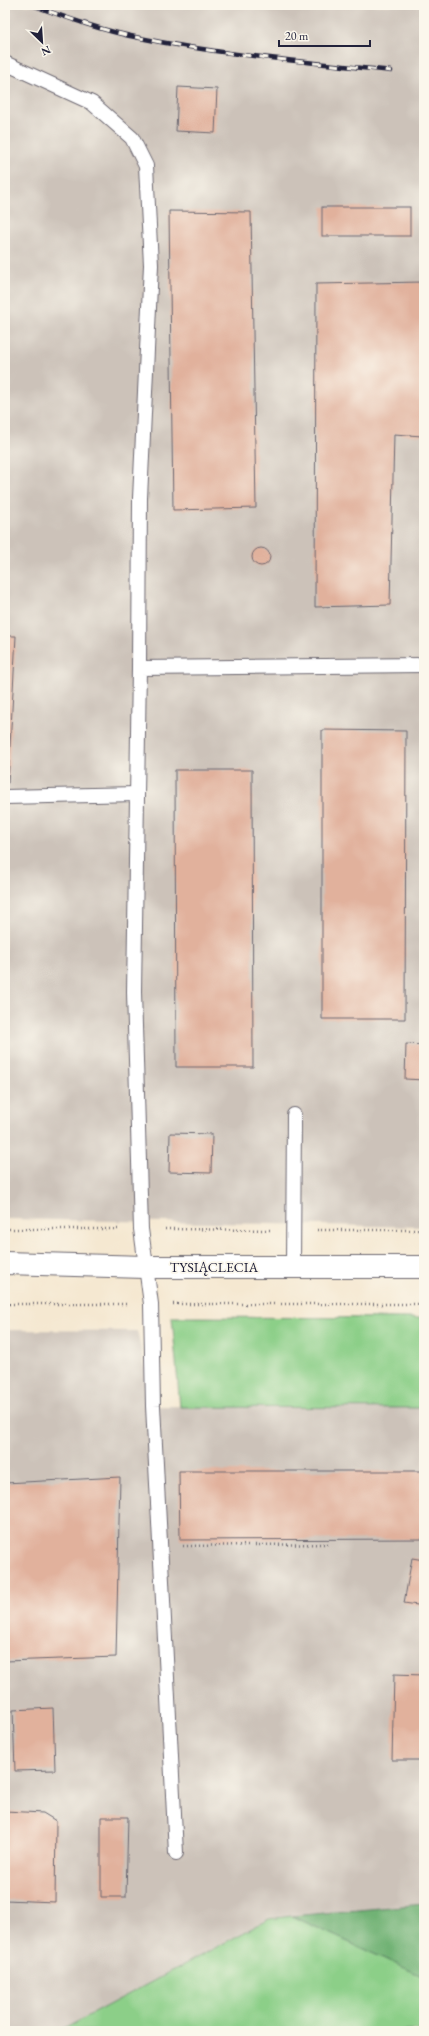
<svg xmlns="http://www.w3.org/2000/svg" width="429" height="2036" font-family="'EB Garamond',serif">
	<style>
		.industrial { fill: #ccc2b9 }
		.green { fill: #8ccf88; stroke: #577862 }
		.forest { fill: #71b274; stroke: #4a6a58 }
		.building { fill: #e1b19c }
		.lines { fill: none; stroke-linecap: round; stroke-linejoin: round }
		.lane-casing { stroke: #6c6770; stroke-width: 16 }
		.secondary-casing { stroke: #6c6770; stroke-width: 24 }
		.path { stroke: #6c6770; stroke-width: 2.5; stroke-dasharray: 1 3; stroke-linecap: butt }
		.lane { stroke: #fff; stroke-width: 14 }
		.secondary { stroke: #fff; stroke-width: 22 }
		.rail-casing { stroke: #22223b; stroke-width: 4.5 }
		.rail { stroke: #fbf7ec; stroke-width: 3; stroke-dasharray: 9; stroke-linecap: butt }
		.labels { text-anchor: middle; stroke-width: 3.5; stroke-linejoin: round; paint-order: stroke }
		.street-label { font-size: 14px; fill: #22223b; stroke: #fbf7ec }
	</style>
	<rect width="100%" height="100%" fill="#fbf7ec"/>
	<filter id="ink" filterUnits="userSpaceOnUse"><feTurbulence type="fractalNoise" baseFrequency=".025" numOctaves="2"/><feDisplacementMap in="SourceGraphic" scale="8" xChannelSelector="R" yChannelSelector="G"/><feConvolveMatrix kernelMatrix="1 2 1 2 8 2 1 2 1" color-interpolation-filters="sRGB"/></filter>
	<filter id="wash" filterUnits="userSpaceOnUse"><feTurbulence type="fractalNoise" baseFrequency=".012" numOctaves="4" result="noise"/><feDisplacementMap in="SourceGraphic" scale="16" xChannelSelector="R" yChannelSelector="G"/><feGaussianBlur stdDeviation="0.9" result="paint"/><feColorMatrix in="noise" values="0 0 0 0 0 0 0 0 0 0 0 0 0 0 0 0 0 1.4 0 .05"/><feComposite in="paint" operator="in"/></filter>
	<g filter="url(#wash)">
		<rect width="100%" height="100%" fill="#f5e8d1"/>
		<!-- industrial -->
		<g class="industrial">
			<path d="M5,5h419v1222l-419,-8z"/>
			<path d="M5,1330l132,1 16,75 271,2v496l-155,15 -209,112h-55z"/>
		</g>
		<!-- green -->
		<g class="green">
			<path d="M172,1317l252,1v90l-244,-1z"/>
			<path d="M292,1916l132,61v54h-364l209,-112z"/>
		</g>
		<!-- forest -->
		<path class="forest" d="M424,1904v73l-132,-61z"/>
		<g id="blocks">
			<!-- building -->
			<g class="building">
				<path d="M178,87l39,2 -2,44 -39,-2z"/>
				<rect x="322" y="207" width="88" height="29"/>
				<path d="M169,211l82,1 5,296 -83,2z"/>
				<path d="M423,282l-1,154 -28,-2 -4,171 -75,2 1,-323z"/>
				<circle cx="261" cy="557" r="9"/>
				<path d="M5,636h11l-8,147h-3z"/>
				<path d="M322,730l84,1 -1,288h-83z"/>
				<path d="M175,770h77l1,297h-77z"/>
				<path d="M406,1044l18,1v35l-19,-1z"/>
				<path d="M170,1133l42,1 -1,39 -42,-1z"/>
				<path d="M179,1471h245v68l-244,1z"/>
				<path d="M120,1477l-4,180 -111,4v-178z"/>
				<path d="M412,1558l12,2v46l-20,-3z"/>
				<path d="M394,1674l29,1 1,85h-32z"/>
				<path d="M53,1708l2,62 -40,1 -2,-61z"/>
				<path d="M5,1811l38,2 13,8 -1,81 -50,-2z"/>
				<path d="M101,1817h27l-2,80h-25z"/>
			</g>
		</g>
	</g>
	<g filter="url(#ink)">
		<use href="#blocks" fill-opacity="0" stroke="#6c6770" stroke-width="1"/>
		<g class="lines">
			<!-- lane casing -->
			<g class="lane-casing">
				<g id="lane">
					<path d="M5,63l87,40 40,35 14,28 5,99 -11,233 -1,170"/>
					<path d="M5,797l132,-3"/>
					<path d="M293,1267l1,-152"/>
					<path d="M176,1853l-23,-447 -2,-102 -10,-75 -7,-237 5,-324 285,-3"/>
				</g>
			</g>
			<!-- secondary casing -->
			<g class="secondary-casing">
				<path id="secondary" d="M5,1263l140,4h279"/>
			</g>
			<!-- path -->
			<g class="path">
				<path d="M5,1229h113"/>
				<path d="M165,1229l107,1"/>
				<path d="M317,1230h107"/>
				<path d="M5,1304h123"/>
				<path d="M173,1304h251"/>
				<path d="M183,1546l145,-2"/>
			</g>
			<!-- lane -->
			<use href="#lane" class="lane"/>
			<!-- secondary -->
			<use href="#secondary" class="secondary"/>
			<!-- rail casing -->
			<g class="rail-casing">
				<path id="rail" d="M32,5c35,13 71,26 108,33 82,17 167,24 251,33"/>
			</g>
			<!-- rail -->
			<use href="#rail" class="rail"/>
		</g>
	</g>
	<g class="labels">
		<!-- street labels -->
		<g class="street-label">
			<text x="214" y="1272">TYSIĄCLECIA</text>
		</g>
	</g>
	<!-- margin -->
	<rect width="429" height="2036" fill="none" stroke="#fbf7ec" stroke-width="20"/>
	<!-- north arrow -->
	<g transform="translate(42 42) rotate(155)" stroke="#fbf7ec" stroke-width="3" paint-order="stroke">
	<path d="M0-3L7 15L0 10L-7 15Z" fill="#22223b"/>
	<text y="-6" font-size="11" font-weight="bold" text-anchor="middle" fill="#22223b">N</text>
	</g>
	<!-- scale -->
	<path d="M279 40v6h91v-6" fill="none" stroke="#22223b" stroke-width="2"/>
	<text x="285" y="40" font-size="12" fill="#22223b" stroke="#fbf7ec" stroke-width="3" paint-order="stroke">20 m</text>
</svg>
